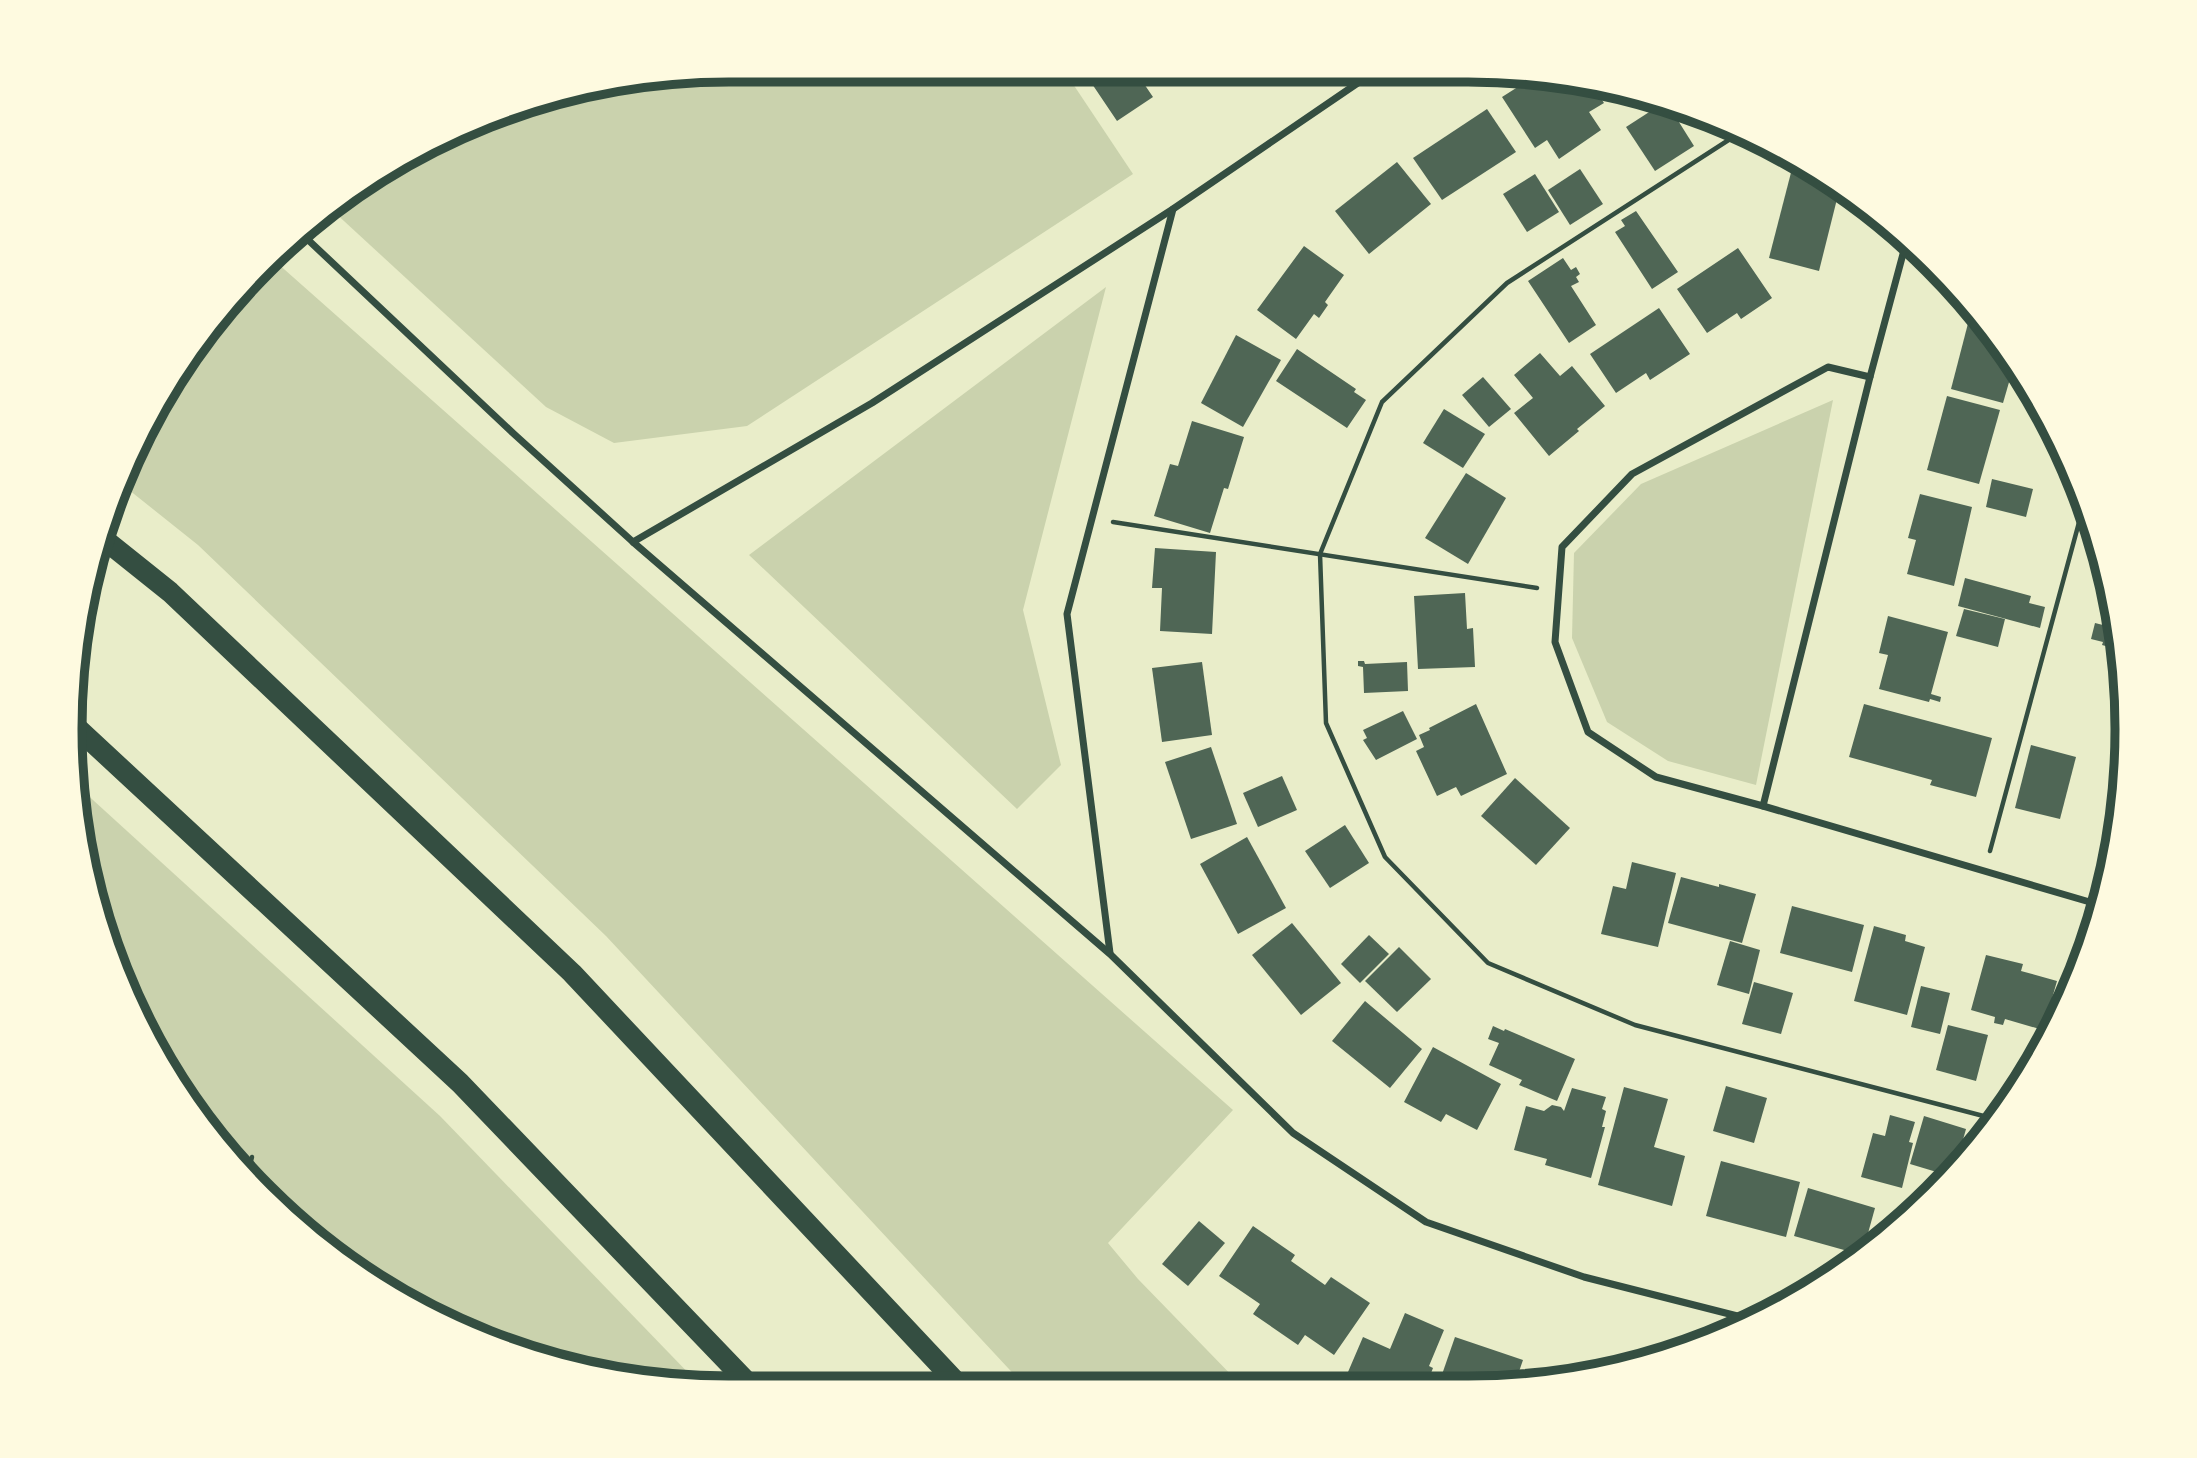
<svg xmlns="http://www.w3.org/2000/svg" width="2197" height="1458" font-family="'Roboto Condensed',sans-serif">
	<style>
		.green { fill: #cad2ad }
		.building { fill: #4f6655 }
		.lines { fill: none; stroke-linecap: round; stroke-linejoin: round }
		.path { stroke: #344e41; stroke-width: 4.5 }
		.minor { stroke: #344e41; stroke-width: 7 }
		.motorway { stroke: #344e41; stroke-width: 21 }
		.rim { fill: none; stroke: #344e41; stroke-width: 9 }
	</style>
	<rect width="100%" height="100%" fill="#e9edc9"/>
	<!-- green -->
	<g class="green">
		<path d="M729,70l336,2 68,102 -386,252 -133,17 -68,-36 -214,-197 31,-29 155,-76z"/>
		<path d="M276,262l957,848 -125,133 30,36 103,106 -218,-1 -417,-448 -408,-391 -79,-63 87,-154z"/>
		<path d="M1106,287l-83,323 38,155 -44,44 -268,-254z"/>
		<path d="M1833,400l-77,385 -88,-24 -61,-39 -35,-84 2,-85 67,-69z"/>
		<path d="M82,790l358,326 258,267 -55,-1 -205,-62 -144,-96 -136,-165 -66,-160z"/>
	</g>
	<!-- building -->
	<g class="building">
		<path d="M1084,72l57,1 -3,2 15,22 -36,24z"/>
		<path d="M1155,73h25l-17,11z"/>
		<path d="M1535,76h4l3,5 7,-5h5l40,12 10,15 -15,9 12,18 -42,29 -12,-19 -12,8 -33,-51z"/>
		<path d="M1657,107l15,4 22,35 -39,25 -29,-44z"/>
		<path d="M1487,109l29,43 -74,48 -29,-42z"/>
		<path d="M1794,161l45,30 -20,80 -50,-13z"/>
		<path d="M1397,162l34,42 -62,50 -34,-43z"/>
		<path d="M1580,169l23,35 -33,21 -22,-35z"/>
		<path d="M1535,174l24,38 -32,20 -24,-38z"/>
		<path d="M1636,211l42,61 -26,17 -37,-57 10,-6 -4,-6z"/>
		<path d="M1304,246l40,29 -19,27 3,3 -9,13 -5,-4 -18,25 -39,-29z"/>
		<path d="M1738,248l34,50 -31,21 -4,-6 -30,20 -30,-44z"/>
		<path d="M1563,258l8,12 5,-3 4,7 -4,3 3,5 -8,4 25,39 -27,18 -41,-62z"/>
		<path d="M1659,308l31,46 -40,26 -4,-7 -30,20 -26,-39z"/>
		<path d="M1972,308l19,20 23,37 -11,38 -52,-14z"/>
		<path d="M1236,335l45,25 -38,67 -42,-24z"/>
		<path d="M1297,349l59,40 -2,3 12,8 -19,28 -71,-47z"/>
		<path d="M1540,353l20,23 12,-10 33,40 -28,23 2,2 -30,25 -35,-43 19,-15 -19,-23z"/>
		<path d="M1483,377l28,32 -22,18 -27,-32z"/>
		<path d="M1947,396l53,14 -21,74 -52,-14z"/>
		<path d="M1444,409l41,25 -22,34 -40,-25z"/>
		<path d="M1192,421l52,16 -16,52 -4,-1 -14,45 -56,-17 16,-52 8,2z"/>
		<path d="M1466,473l40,25 -38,66 -43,-26z"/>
		<path d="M1992,479l41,10 -7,28 -40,-10z"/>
		<path d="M1920,494l52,13 -18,79 -47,-12 9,-34 -8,-2z"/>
		<path d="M1155,548l61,4 -4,82 -52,-3 2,-43h-10z"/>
		<path d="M1965,578l66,18 -2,7 16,4 -5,21 -82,-22z"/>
		<path d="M1465,593l2,36 6,-1 2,39 -57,2 -4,-73z"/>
		<path d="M1964,609l41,10 -7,28 -42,-11z"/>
		<path d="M1888,616l60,16 -17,62 10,3 -1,5 -10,-3 -1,3 -50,-13 9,-34 -9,-2z"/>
		<path d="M2109,618l6,1 5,31 -18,-5 1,-3 -12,-3 4,-16 12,3z"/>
		<path d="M1358,661h6l1,3 42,-2 1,29 -44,2 -1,-26 -5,-1z"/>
		<path d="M1202,662l10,73 -50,7 -10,-74z"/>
		<path d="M1476,704l31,70 -46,22 -5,-9 -19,9 -21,-45 8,-4 -5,-12 11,-5 -1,-2z"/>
		<path d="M1864,704l128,34 -16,59 -46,-12 2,-5 -83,-23z"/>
		<path d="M1403,711l14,28 -41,21 -13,-20 4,-2 -4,-8z"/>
		<path d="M2031,745l45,12 -16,62 -45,-11z"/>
		<path d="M1211,747l26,77 -46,15 -26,-77z"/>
		<path d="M1282,776l15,34 -39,17 -15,-34z"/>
		<path d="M1515,778l55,50 -34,37 -55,-49z"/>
		<path d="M2121,783v32l-5,22 -9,-2z"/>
		<path d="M1345,825l24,38 -39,25 -25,-37z"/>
		<path d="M1247,837l39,71 -48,26 -38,-70z"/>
		<path d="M1632,862l44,11 -18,74 -57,-13 12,-48 13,3z"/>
		<path d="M1681,877l38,10v-3l37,10 -14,49 -74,-20z"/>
		<path d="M1792,906l72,19 -12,47 -72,-19z"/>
		<path d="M1292,923l49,60 -40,32 -49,-60z"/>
		<path d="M1874,926l32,9 -1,6 20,6 -18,68 -53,-14z"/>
		<path d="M1369,935l20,19 -29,29 -19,-19z"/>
		<path d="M1730,941l30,9 -11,44 -32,-9z"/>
		<path d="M1399,947l32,32 -34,33 -32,-31z"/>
		<path d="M1986,955l37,9 -2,7 36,10 -14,49 -38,-11 -2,6 -9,-2 1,-6 -24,-7z"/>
		<path d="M1754,982l39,11 -12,41 -39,-10z"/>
		<path d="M1921,986l29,7 -10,41 -29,-7z"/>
		<path d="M1365,1001l57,48 -32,39 -58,-47z"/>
		<path d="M1948,1025l40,10 -12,46 -40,-11z"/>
		<path d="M1493,1026l11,5 1,-2 70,30 -18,42 -38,-16 3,-5 -33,-15 10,-22 -11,-4z"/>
		<path d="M1433,1047l68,37 -24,46 -31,-16 -5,8 -37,-20z"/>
		<path d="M1726,1086l41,12 -13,45 -41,-12z"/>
		<path d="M1624,1087l44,12 -14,48 31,9 -13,50 -74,-21z"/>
		<path d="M1572,1088l34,9 -4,12 4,2 -4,16h3l-14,51 -46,-13 2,-6 -33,-9 12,-44 18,5 8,-6 9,2 3,4z"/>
		<path d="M1890,1115l25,7 -6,20 4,1 -11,45 -41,-11 12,-44 12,3z"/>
		<path d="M1924,1116l42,13 -12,43 -4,4 -40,-12z"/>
		<path d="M1721,1161l79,21 -14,55 -80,-21z"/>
		<path d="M1808,1188l67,20 -13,47 -68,-19z"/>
		<path d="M1199,1221l26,22 -37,43 -26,-22z"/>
		<path d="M1253,1226l42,29 -4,6 34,24 6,-8 39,26 -36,52 -29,-20 -7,10 -45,-31 7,-10 -41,-28z"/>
		<path d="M1405,1313l39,17 -15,36 4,2 -7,18h-84l21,-49 27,12z"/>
		<path d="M1455,1337l68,23 -9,26h-76z"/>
	</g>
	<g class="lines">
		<!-- path -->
		<g class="path">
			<path d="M1741,132l-234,151 -125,119 -62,152 6,169 59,134 103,106 147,62 360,94"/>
			<path d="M1113,522l424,66"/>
			<path d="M1990,851l94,-347"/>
			<path d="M249,1169l3,-12"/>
		</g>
		<!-- minor -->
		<g class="minor">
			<path d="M304,236l210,198 119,108 477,412 183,179 133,89 158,55 173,44"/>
			<path d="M1870,377l-42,-10 -196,107 -70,73 -7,95 33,90 68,45 107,29 337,99"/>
			<path d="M633,542l239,-139 301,-194 198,-135"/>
			<path d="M1763,806l107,-429 37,-138"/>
			<path d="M1110,953l-43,-339 106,-405"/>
		</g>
		<!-- motorway -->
		<g class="motorway">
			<path d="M105,540l65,52 402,381 386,411"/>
			<path d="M75,726l385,357 288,300"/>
		</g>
	</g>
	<!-- crop -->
	<path d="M0 0H2197V1458H0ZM729 82H1468A647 647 0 0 1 2115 729V729A647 647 0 0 1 1468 1376H729A647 647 0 0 1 82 729V729A647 647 0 0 1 729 82Z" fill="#fefae0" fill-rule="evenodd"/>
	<path class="rim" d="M729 82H1468A647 647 0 0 1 2115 729V729A647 647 0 0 1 1468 1376H729A647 647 0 0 1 82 729V729A647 647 0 0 1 729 82Z"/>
</svg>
